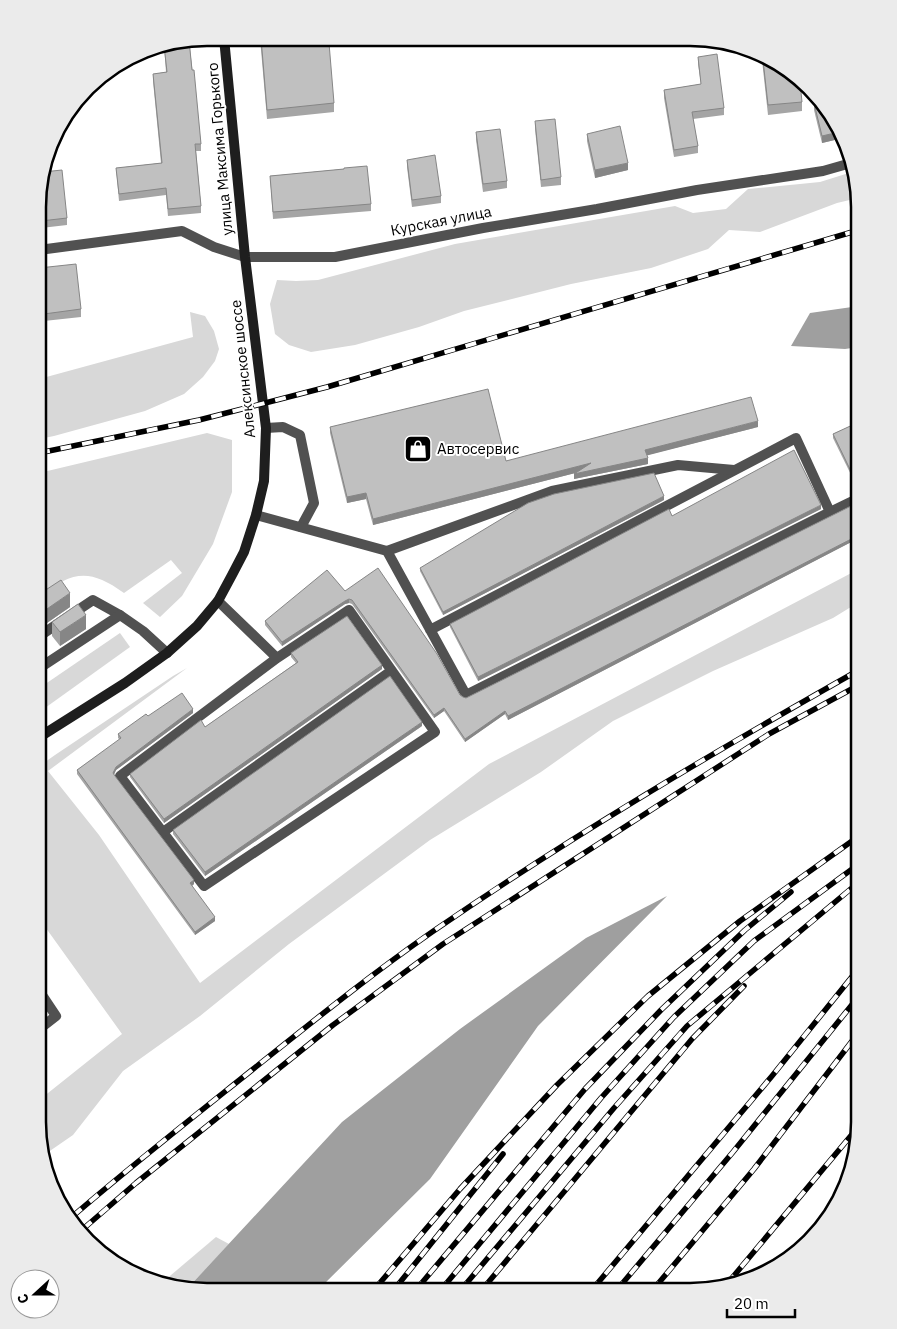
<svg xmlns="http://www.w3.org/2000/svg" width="897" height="1329" font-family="'IBM Plex Sans',sans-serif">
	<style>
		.green { fill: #d8d8d8 }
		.water { fill: #9f9f9f }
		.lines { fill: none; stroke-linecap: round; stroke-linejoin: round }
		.service { stroke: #515151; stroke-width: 10 }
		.minor { stroke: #515151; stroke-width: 10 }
		.secondary { stroke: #1e1e1e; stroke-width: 10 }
		.rail-casing { stroke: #000; stroke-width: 5.5 }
		.rail { stroke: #fff; stroke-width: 4; stroke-dasharray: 11; stroke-linecap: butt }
		.wall { fill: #a5a5a5 }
		.shaded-wall { fill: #868686 }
		.building { fill: #c0c0c0; stroke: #868686 }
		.labels { text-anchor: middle; stroke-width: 4; stroke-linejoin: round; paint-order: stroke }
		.street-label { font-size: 15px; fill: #000; stroke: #fff }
		.poi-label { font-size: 15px; fill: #000; stroke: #fff; text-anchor: start }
		.rim { fill: none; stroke: #000; stroke-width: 2.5 }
	</style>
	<rect width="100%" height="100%" fill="#fff"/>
	<!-- green -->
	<g class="green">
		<path d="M852,172l6,26 -21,5 -77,29 -31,-2 -21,19 -57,19 -80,16 -107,27 -45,16 -64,18 -44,7 -22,-7 -14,-11 -5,-30 7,-24 19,1 22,-1 137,-36 220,-38 18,7 33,-4 22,-20 72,-7z"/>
		<path d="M190,312l15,4 9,15 5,18 -4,12 -12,16 -19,17 -39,17 -91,25 -15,3v-60l154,-42z"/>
		<path d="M207,433l25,7v52l-19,52 -31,52 -22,21 -17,-14 39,-30 -11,-13 -47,33c-35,-25 -51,-22 -86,4l1,-124z"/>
		<path d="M859,569v33l-26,16 -120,53 -100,50 -72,51 -111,68 -141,104 -89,72 -77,55 -50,64 -29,20 -6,-33v-21l84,-67 -84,-117v-150l17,-12 118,-79 14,-8 -139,103 51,64 101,148 289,-219z"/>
		<path d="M120,633l10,14 -92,66v-24z"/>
		<path d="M216,1237l13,7 -43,46 -22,-9z"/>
	</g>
	<!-- water -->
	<g class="water">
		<path d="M859,306v41l-14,2 -54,-3 19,-33z"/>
		<path d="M667,896l-129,130 -108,153 -112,111h-132l156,-168 118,-93 126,-91z"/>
	</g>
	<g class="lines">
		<!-- service -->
		<g class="service">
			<path d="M266,428l17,-1 17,8 14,68 -13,24"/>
			<path d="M830,512l29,-14"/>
			<path d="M256,515l131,36 79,144 364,-183 -34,-74 -366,192"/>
			<path d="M387,551l165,-60 126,-26 56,5"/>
			<path d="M218,601l59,57 -157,118 84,110 231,-154 -86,-122 -72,48"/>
			<path d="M38,637l55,-37 27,15"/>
			<path d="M38,669l82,-54 23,16 24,22"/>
			<path d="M163,832l228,-161"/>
			<path d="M38,1030l18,-14 -18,-27"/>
		</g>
		<!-- minor -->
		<path class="minor" d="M39,250l143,-19 32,16 31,10h90l148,-29 114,-19 100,-19 126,-19 28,-8"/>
		<!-- secondary -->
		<path class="secondary" d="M38,738l87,-55 42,-30 30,-27 21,-25 14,-26 12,-23 12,-37 8,-34 2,-53 -21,-171 -21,-219"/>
		<!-- rail casing -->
		<g class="rail-casing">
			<g id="rail">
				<path d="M39,453l160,-33 128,-33 532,-157"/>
				<path d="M73,1216c58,-50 119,-98 179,-146 59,-47 118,-95 180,-138 138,-95 282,-180 427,-262"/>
				<path d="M83,1229l53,-46 197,-158 110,-81 326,-210 90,-49"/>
				<path d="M727,1284l132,-158"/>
				<path d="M373,1291l87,-102 97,-104 91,-89 92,-75 119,-85"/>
				<path d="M393,1291l110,-137"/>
				<path d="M415,1291l170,-202 76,-79 84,-80 46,-38"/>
				<path d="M440,1291l161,-193 73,-81 80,-76 105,-77"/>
				<path d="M460,1291l154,-183 73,-82 172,-144"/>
				<path d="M481,1291l211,-252 52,-53"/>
				<path d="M591,1291l181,-215 87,-108"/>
				<path d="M616,1291l117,-139 126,-156"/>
				<path d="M652,1291l102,-122 105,-137"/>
			</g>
		</g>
		<!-- rail -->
		<use href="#rail" class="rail"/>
	</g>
	<!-- wall -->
	<g class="wall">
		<path d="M260,38h36l1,8 37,57v9l-67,7z"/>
		<path d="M189,40l12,104v7h-5l5,55v7l-33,3 -2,-21 -47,6 -3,-33 45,-5 -8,-82v-7l13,-2 -2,-27z"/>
		<path d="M698,57l26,51v7l-31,4 5,27v7l-24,4 -10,-59v-8l37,-6 -3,-20z"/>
		<path d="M762,60l31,12 9,30v9l-34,4z"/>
		<path d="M814,103h2l27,35 -21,5 -8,-33z"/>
		<path d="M535,121l26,56v8l-20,2 -6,-58z"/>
		<path d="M476,132l31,49v7l-24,4 -7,-52z"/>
		<path d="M587,134l41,36 -33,8 -8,-37z"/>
		<path d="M407,160l34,36v7l-29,4 -5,-40z"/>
		<path d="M344,169l27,35v7l-98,8 -3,-43z"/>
		<path d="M39,185l28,33v7l-26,3 -2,-17z"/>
		<path d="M39,268l42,41v8l-37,4 -5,-42z"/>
		<path d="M859,422v69l-26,-53v-4z"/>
		<path d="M330,427l176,34 252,-34 -111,28 1,9 -74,15 1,-6 -202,52 -7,-26 -19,4 -17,-70z"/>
		<path d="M664,500l-221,115 -23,-44v-3z"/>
		<path d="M859,502v36l-351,182 -3,-6 -40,28 -21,-31 -10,7 -82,-114 -3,-1 -4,1 -63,42 -17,-21v-4l80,-30 118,106 3,1z"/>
		<path d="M821,509l-343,172 -28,-54v-3l222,-108z"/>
		<path d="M38,595l32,12 -26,18 -6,-8z"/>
		<path d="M52,622l34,7 -26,17 -8,-10z"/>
		<path d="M291,653l91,16 -218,154 -34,-46v-3l75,-47 91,-64 -5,-6z"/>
		<path d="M193,713l-77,57 -2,5 80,109 -2,2 23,35 -20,14 -118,-161v-4l43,-30 -2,-2v-4l30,-18z"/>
		<path d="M422,726l-217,150 -32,-42v-4z"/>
	</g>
	<!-- shaded-wall -->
	<g class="shaded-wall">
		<path d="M839,132l4,6 -21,5v-7z"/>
		<path d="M628,163v7l-33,8v-8z"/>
		<path d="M758,421v6l-113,29v-6z"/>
		<path d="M648,458v6l-74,15v-5z"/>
		<path d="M591,463v6l-218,56v-6z"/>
		<path d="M366,493v6l-19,4v-6z"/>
		<path d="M664,496v4l-221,115v-3z"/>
		<path d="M821,505v4l-343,172v-4z"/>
		<path d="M859,535v3l-351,182v-4z"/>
		<path d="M70,593v14l-26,18v-14z"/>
		<path d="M349,599v4l-4,1 -63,42v-4l63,-41z"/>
		<path d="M86,615v14l-26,17v-14z"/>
		<path d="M382,665v4l-218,154v-4z"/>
		<path d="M444,708v3l-10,7v-3z"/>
		<path d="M193,709v4l-77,57 -3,6v-3l3,-6z"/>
		<path d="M505,711v3l-40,28v-3z"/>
		<path d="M422,722v4l-217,150v-4z"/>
		<path d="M194,880v4l-4,3v-4z"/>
		<path d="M215,917v4l-20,14v-3z"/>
	</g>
	<!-- building -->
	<g class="building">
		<path d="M261,38h35l1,8 32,-3 5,60 -67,7z"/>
		<path d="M189,40l3,30h2l7,74h-6l6,62 -33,3 -2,-21 -47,6 -3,-26 46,-5 -9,-89 14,-2 -3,-27z"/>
		<path d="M717,54l7,54 -32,4 6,34 -24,4 -10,-60 37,-6 -3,-27z"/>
		<path d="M763,60l30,12 7,10 2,20 -34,3z"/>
		<path d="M814,103h2l23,29 -17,4z"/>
		<path d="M555,119l6,58 -20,3 -6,-59z"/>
		<path d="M620,126l8,37 -33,7 -8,-36z"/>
		<path d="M500,129l7,52 -24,3 -7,-52z"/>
		<path d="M435,155l6,41 -29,4 -5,-40z"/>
		<path d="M367,166l4,38 -98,8 -3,-36 74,-7v-1z"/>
		<path d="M62,170l5,48 -26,3 -2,-17v-19l4,-13z"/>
		<path d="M76,264l5,45 -37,5 -5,-46z"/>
		<path d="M488,389l18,72 245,-64 7,24 -113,29 3,8 -74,16 17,-11 -218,56 -7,-26 -19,4 -17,-70z"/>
		<path d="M859,422v66l-26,-54z"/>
		<path d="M794,450l27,55 -343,172 -28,-53 219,-115 3,7z"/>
		<path d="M654,473l10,23 -221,116 -23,-44 108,-65 26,-9z"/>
		<path d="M859,502v33l-351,181 -3,-5 -40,28 -21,-31 -10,7 -82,-115 -3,-1 -4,2 -63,41 -17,-21 62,-51 18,21 33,-23 59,86 23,41 3,2 3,1z"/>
		<path d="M61,580l9,13 -26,18 -6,-8v-8z"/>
		<path d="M78,604l8,11 -26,17 -8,-10z"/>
		<path d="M347,616l35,49 -218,154 -34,-45 71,-54 4,7 93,-65 -7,-9z"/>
		<path d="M390,676l32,46 -217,150 -32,-42z"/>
		<path d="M182,693l11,16 -77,58 -3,6 2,3 79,104 -4,3 25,34 -20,15 -118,-162 44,-32 -3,-4 28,-20 2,2z"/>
	</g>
	<!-- icons -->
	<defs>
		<g id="shop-square" transform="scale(1.4375)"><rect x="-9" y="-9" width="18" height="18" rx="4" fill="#000" stroke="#fff"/><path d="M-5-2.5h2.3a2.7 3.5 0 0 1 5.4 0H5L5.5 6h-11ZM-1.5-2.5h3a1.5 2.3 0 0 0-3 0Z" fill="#fff"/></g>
	</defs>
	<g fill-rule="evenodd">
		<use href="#shop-square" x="418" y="449"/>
	</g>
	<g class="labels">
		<!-- street labels -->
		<g class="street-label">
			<text transform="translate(220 149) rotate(-95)" y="5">улица Максима Горького</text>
			<text transform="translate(441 221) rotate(-11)" y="5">Курская улица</text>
			<text transform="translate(243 369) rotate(-96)" y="5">Алексинское шоссе</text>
		</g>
		<!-- poi labels -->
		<g class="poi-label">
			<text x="437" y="454">Автосервис</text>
		</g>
	</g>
	<!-- crop -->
	<path d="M0 0H897V1329H0ZM207 46H690A161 161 0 0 1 851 207V1122A161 161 0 0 1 690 1283H207A161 161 0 0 1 46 1122V207A161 161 0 0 1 207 46Z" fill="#ebebeb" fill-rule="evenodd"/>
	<path class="rim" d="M207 46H690A161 161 0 0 1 851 207V1122A161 161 0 0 1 690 1283H207A161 161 0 0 1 46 1122V207A161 161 0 0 1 207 46Z"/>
	<!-- north arrow -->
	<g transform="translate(35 1294) rotate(249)"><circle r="24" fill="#ffffff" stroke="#999999"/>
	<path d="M0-4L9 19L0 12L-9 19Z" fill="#000000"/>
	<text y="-8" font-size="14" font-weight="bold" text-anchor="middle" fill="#000000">С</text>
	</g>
	<!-- scale -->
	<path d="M727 1309v8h68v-8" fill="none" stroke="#000000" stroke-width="2.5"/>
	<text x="734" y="1309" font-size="15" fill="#000000" stroke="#ffffff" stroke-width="4" paint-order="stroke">20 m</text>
</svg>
